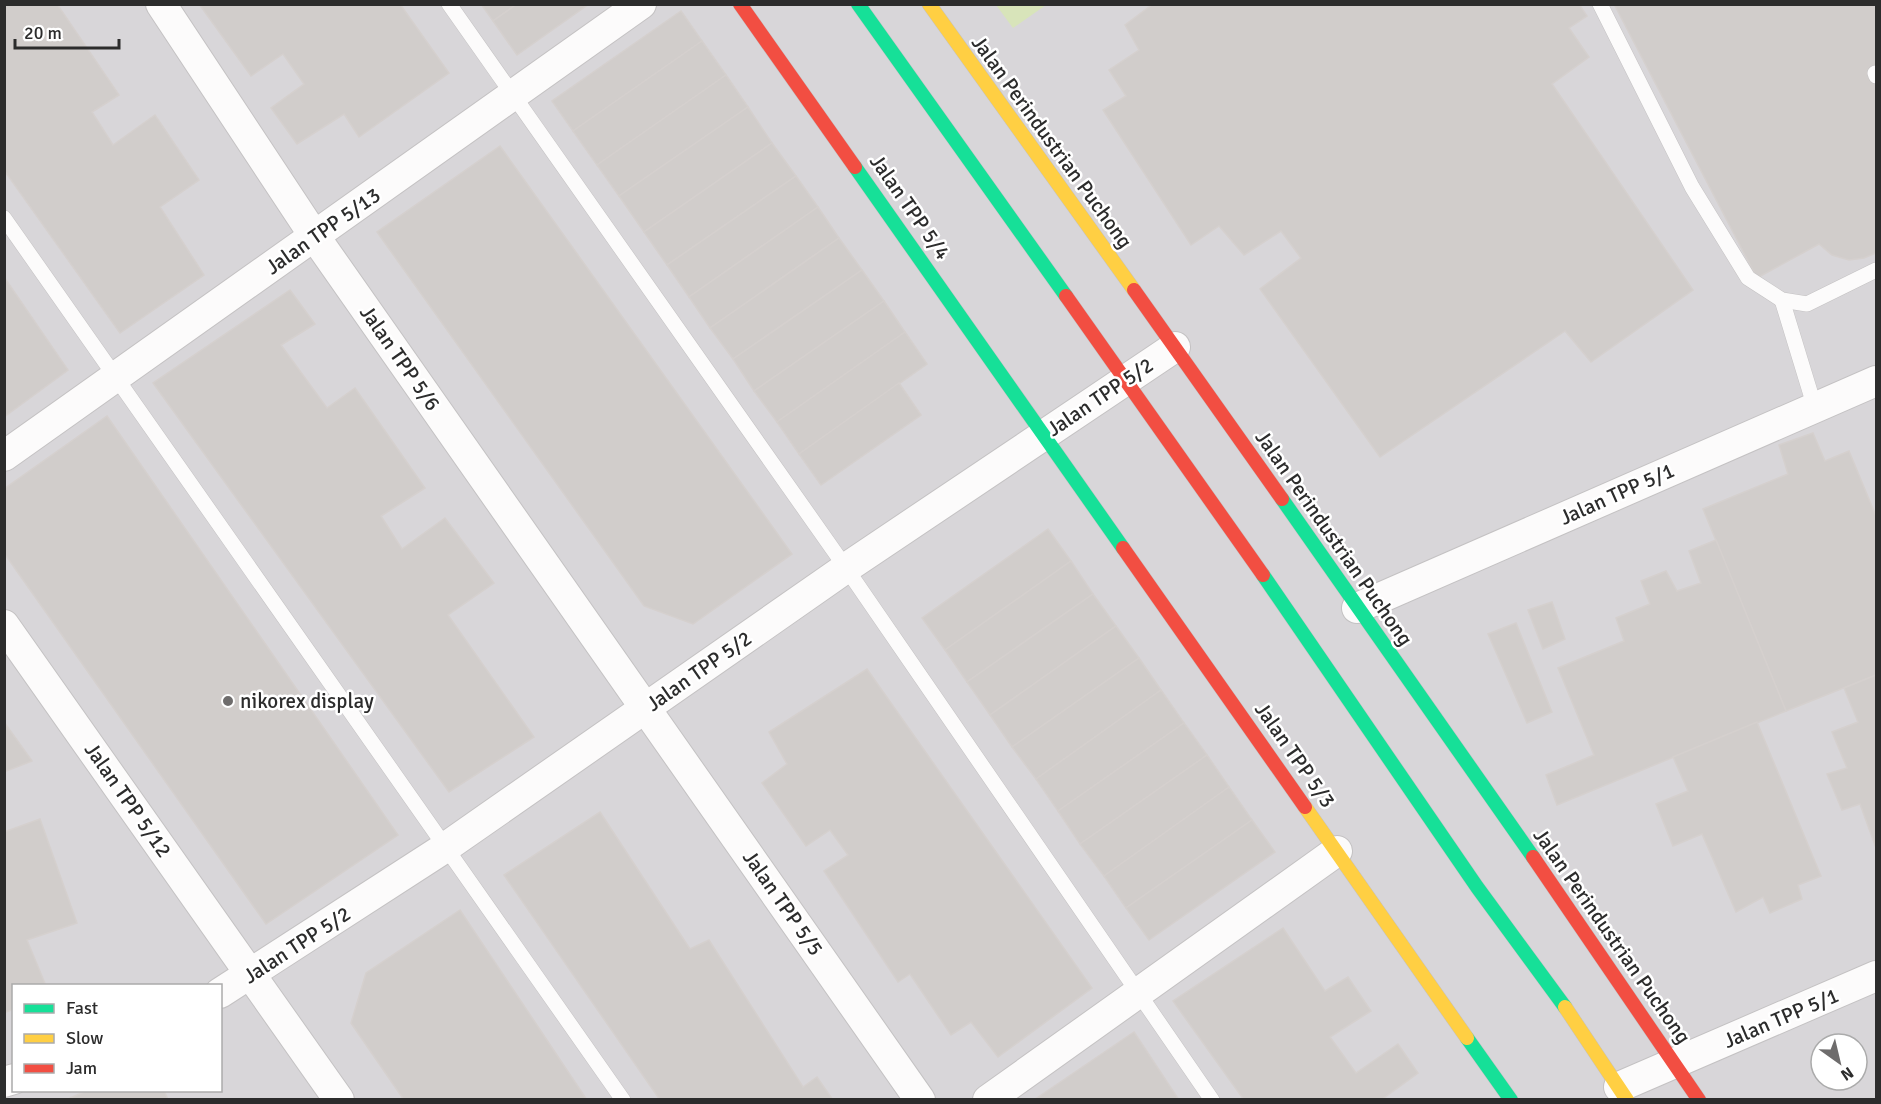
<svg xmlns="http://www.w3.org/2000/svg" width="1881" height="1104" font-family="Signika,sans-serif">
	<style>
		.industrial { fill: #d8d6d9; fill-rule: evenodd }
		.green { fill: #d8e4ba }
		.building { fill: #d1cdcb; stroke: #d5d0ce; stroke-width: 1.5 }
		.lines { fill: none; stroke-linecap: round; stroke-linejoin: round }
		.lane-casing { stroke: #c4c2c3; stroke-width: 16 }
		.street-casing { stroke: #c4c2c3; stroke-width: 32 }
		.fast-casing { stroke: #c4c2c3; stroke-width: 15 }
		.slow-casing { stroke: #c4c2c3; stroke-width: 15 }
		.jam-casing { stroke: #c4c2c3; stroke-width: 15 }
		.lane { stroke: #fcfbfb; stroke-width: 15 }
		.street { stroke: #fcfbfb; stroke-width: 30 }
		.fast { stroke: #16e098; stroke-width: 14 }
		.slow { stroke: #ffcf43; stroke-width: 14 }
		.jam { stroke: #f24e42; stroke-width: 14 }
		.poi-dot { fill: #6e6c6c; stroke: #fff; stroke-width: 2 }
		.labels { text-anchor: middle; stroke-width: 5; stroke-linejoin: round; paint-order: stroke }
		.street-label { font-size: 21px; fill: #2c2c2c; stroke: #fff }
		.poi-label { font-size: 21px; fill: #2c2c2c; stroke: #fff; text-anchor: start }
	</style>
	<rect width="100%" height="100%" fill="#eae4e2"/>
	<!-- industrial -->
	<path class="industrial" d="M5,5h1871v1094l-1871,1zM14,986h206v104h-206zM1821,1044h36v36h-36z"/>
	<!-- green -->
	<path class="green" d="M996,5h50l-33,23z"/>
	<!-- building -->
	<g class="building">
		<path d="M4,4h53l62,91 -27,17 21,33 42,-30 44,65 -39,27 44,68 -84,58 -116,-163z"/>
		<path d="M199,4h201l49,69 -90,64 -15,-23 -47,30 -26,-36 33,-24 -21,-30 -32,22z"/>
		<path d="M481,4h36l-24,17z"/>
		<path d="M517,4h72l-72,51 -24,-34z"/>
		<path d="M1153,4h426l8,12 -18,12 20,29 -37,27 141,206 -102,72 -26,-31 -185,126 -120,-168 41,-31 -20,-27 -37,24 -25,-29 -28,19 -88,-135 23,-14 -17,-26 30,-20 -14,-25z"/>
		<path d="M1614,4h262v249l-12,5 -15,2 -17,-5 -13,-11 -62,34z"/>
		<path d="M681,11l21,30 -129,90 -21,-30z"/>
		<path d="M702,41l24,34 -129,90 -24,-34z"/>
		<path d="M726,75l22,32 -129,89 -22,-31z"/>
		<path d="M748,107l24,36 -128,89 -25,-36z"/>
		<path d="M772,143l24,33 -129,89 -23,-33z"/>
		<path d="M500,146l292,408 -99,70 -49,-18 -267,-374z"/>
		<path d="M796,176l22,31 -129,90 -22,-32z"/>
		<path d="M818,207l21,31 -129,90 -21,-31z"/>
		<path d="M839,238l23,32 -129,89 -23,-31z"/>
		<path d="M862,270l22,31 -130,90 -21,-32z"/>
		<path d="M4,277l64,93 -64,47z"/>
		<path d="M290,290l25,34 -34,21 46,63 28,-20 70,100 -44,28 21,33 43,-31 49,65 -46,32 86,122 -85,55 -296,-409z"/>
		<path d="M884,301l21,31 -128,90 -23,-31z"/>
		<path d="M905,332l22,32 -128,90 -22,-32z"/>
		<path d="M899,383l22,32 -100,70 -22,-31z"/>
		<path d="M107,416l291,419 -132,89 -262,-371v-64z"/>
		<path d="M1813,433l12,28 24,-10 27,65v159l-90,36 -83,-202 85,-35 -9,-29z"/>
		<path d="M1048,529l23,32 -126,89 -23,-32z"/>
		<path d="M1716,540l70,171 -229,94 -11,-30 48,-20 -36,-87 66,-27 -8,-23 34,-14 -9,-23 25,-10 11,20 24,-8 -12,-32z"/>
		<path d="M1071,561l22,33 -126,88 -22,-32z"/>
		<path d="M1093,594l23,32 -126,89 -23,-33z"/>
		<path d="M1552,602l13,37 -22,10 -15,-39z"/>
		<path d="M1516,623l36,89 -25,11 -39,-89z"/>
		<path d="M1116,626l23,32 -127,89 -22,-32z"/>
		<path d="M1139,658l22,32 -125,89 -24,-32z"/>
		<path d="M867,669l225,319 -94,69 -27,-35 -20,13 -41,-61 -12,8 -74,-111 24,-16 -18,-25 -24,16 -44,-63 25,-19 -18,-32z"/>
		<path d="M1876,675v173l-16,-44 -18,6 -15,-36 20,-6 -15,-36 26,-10 -14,-34z"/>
		<path d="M1161,690l23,33 -126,88 -22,-32z"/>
		<path d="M4,722l28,39 -28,11z"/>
		<path d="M1757,722l64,154 -23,9 4,14 -32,14 -7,-16 -27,15 -34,-78 -29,12 -17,-42 32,-13 -15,-34z"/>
		<path d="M1184,723l23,32 -127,89 -22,-33z"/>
		<path d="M1207,755l22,32 -125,89 -24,-32z"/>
		<path d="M1229,787l23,33 -126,88 -22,-32z"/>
		<path d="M600,812l90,137 19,-9 94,147 14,-10 16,23h-173l-156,-225z"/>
		<path d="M40,819l37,104 -50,17 19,46h-32v23l-10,4v-181z"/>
		<path d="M1252,820l23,32 -126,88 -23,-32z"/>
		<path d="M460,910l127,190h-183l-53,-77 15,-50z"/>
		<path d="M1283,928l42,63 23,-14 23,34 -41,26 26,36 42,-29 20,29 -37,27h-137l-71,-99z"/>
		<path d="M1134,1032l45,68h-145z"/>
		<path d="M88,1090h76l4,10h-102z"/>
	</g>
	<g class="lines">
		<!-- lane casing -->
		<g class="lane-casing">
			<g id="lane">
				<path d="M449,4l397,564 366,532"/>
				<path d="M1600,4l92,183 56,91 34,22 25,4 69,-34"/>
				<path d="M1875,73l1,3"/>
				<path d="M4,218l619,882"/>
				<path d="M1782,300l33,108"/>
			</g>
		</g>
		<!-- street casing -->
		<g class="street-casing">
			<g id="street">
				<path d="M161,4l154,233 605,863"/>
				<path d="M4,456l637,-452"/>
				<path d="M1357,608l519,-227"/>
				<path d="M4,625l335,475"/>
				<path d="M220,993l226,-146 400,-279 329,-221"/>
				<path d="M4,1082l10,-3"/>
				<path d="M1619,1087l257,-111"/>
				<path d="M988,1100l349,-249"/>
			</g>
		</g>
		<!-- fast casing -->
		<g class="fast-casing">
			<g id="fast">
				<path d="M858,4l208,292"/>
				<path d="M855,167l268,381"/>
				<path d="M1282,499l251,358"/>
				<path d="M1263,575l214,312 88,120"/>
				<path d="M1467,1038l44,62"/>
			</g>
		</g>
		<!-- slow casing -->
		<g class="slow-casing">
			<g id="slow">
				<path d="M929,4l205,286"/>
				<path d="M1305,807l162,231"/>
				<path d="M1565,1007l62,93"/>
			</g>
		</g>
		<!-- jam casing -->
		<g class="jam-casing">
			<g id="jam">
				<path d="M740,4l115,163"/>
				<path d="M1134,290l148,209"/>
				<path d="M1066,296l197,279"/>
				<path d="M1123,548l182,259"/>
				<path d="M1533,857l166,243"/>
			</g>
		</g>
		<!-- lane -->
		<use href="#lane" class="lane"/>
		<!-- street -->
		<use href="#street" class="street"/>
		<!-- fast -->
		<use href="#fast" class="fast"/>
		<!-- slow -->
		<use href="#slow" class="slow"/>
		<!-- jam -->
		<use href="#jam" class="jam"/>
	</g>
	<!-- markers -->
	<circle class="poi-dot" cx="228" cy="701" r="6"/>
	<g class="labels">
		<!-- street labels -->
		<g class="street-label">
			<text transform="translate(1052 142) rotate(54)" y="7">Jalan Perindustrian Puchong</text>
			<text transform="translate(910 207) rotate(55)" y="7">Jalan TPP 5/4</text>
			<text transform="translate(323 231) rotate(-35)" y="7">Jalan TPP 5/13</text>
			<text transform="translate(400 358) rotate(55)" y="7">Jalan TPP 5/6</text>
			<text transform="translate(1100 397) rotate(-34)" y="7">Jalan TPP 5/2</text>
			<text transform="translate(1617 494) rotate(-24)" y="7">Jalan TPP 5/1</text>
			<text transform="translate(1334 538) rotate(55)" y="7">Jalan Perindustrian Puchong</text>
			<text transform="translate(699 671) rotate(-35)" y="7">Jalan TPP 5/2</text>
			<text transform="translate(1295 755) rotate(55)" y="7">Jalan TPP 5/3</text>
			<text transform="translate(128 800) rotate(55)" y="7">Jalan TPP 5/12</text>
			<text transform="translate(783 903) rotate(55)" y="7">Jalan TPP 5/5</text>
			<text transform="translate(1612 936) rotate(55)" y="7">Jalan Perindustrian Puchong</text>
			<text transform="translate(297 945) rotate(-33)" y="7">Jalan TPP 5/2</text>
			<text transform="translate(1781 1018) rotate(-23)" y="7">Jalan TPP 5/1</text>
		</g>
		<!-- poi labels -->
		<g class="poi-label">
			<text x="240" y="708">nikorex display</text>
		</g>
	</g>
	<!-- border -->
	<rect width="1881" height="1104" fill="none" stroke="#2c2c2c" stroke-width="12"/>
	<!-- legend -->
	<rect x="12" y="984" width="210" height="108" fill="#ffffff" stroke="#ababab" stroke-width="1.5"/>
	<rect x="24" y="1004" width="30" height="9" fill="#16e098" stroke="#ababab" stroke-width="1.5"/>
	<text x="66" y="1014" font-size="18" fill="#2c2c2c">Fast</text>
	<rect x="24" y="1034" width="30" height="9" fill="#ffcf43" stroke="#ababab" stroke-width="1.5"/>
	<text x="66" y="1044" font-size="18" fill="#2c2c2c">Slow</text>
	<rect x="24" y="1064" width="30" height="9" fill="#f24e42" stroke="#ababab" stroke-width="1.5"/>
	<text x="66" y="1074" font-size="18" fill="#2c2c2c">Jam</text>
	<!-- north arrow -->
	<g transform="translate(1839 1062) rotate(146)"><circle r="28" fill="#ffffff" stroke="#ababab" stroke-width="1.5"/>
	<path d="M0-4.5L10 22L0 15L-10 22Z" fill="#6e6c6c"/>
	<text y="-9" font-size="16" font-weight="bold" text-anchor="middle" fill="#2c2c2c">N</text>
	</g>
	<!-- scale -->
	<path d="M15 39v9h104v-9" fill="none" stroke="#2c2c2c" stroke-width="3"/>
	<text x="24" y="39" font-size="18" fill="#2c2c2c" stroke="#ffffff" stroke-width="4.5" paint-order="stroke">20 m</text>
</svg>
